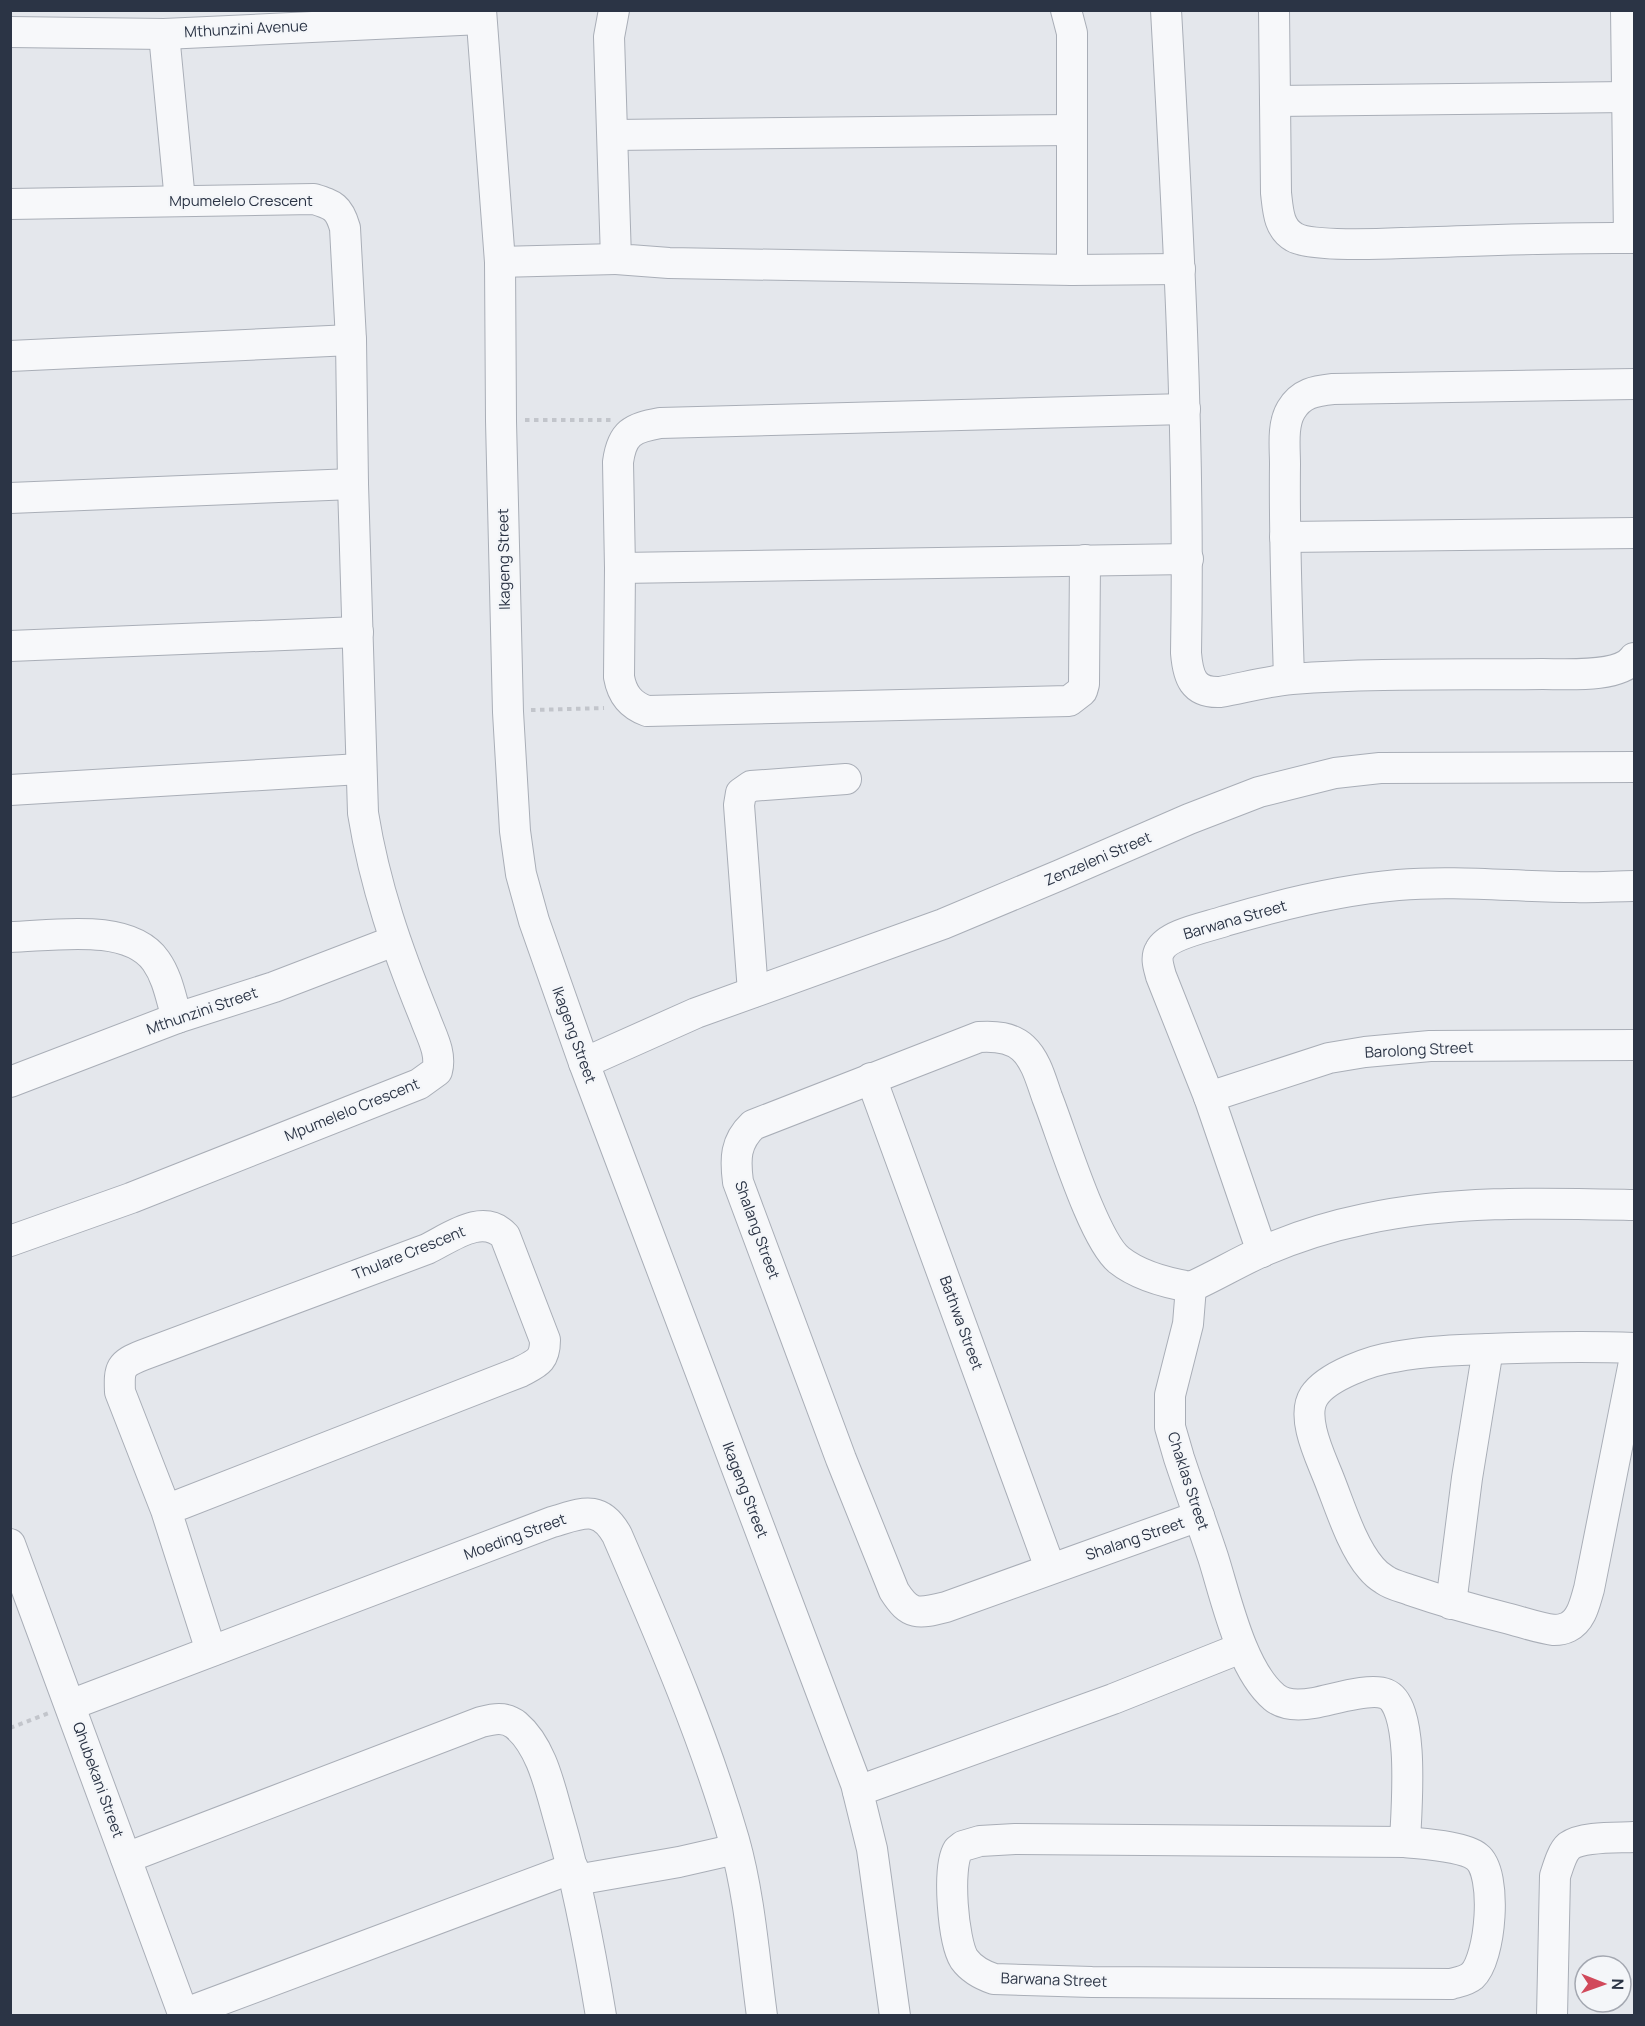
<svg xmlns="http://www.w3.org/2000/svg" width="1645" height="2026" font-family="Manrope,sans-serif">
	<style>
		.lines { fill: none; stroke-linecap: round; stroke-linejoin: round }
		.minor-casing { stroke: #a9aeb7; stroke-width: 32 }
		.path { stroke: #c2c5cb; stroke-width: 4; stroke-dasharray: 4.5 4.5; stroke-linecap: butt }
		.minor { stroke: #f7f8fa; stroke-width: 30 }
		.labels { text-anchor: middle; stroke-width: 4.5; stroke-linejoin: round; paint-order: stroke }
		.street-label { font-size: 15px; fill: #2b3445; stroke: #f4f6f9 }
	</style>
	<rect width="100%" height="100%" fill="#e4e7ec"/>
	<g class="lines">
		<!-- minor casing -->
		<g class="minor-casing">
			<g id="minor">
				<path d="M481,10l19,252 1,159 7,291 7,119 6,43 13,47 50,142 272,721 16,65 23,167"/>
				<path d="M614,10l-5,27 7,222 53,4 403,7 108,-1"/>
				<path d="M1066,10l6,23v237"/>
				<path d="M1166,10c12,215 24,429 20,643 2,24 7,40 34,39 23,-4 48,-11 72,-13 83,-6 167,-4 251,-5 23,0 77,4 91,-16"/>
				<path d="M1274,10l2,183c2,16 2,35 18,44 16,10 86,7 108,6 77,-2 155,-6 232,-5"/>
				<path d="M1626,10l3,228"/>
				<path d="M10,32l154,2 317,-15"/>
				<path d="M164,34l16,167"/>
				<path d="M1275,101l352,-4"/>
				<path d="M613,135l458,-5"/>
				<path d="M10,204l304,-5c19,6 25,8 31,29l6,112 2,144 10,329c12,74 34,136 62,205 6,17 17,35 12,53l-18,13 -288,114 -121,43"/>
				<path d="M500,262l116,-3"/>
				<path d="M10,356l341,-16"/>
				<path d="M10,498l343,-14"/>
				<path d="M1285,537l349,-4"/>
				<path d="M1085,560l-1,124 -2,7 -13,10 -422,10c-17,-6 -25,-17 -28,-34l1,-109 -2,-106c4,-29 14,-34 42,-39l525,-14"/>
				<path d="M620,568l568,-9"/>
				<path d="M10,646l348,-14"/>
				<path d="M1289,679c-2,-72 -5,-143 -4,-215 0,-16 -3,-39 6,-54 10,-17 24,-19 42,-21l301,-5"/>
				<path d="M10,790l350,-21"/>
				<path d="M10,937c42,-1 119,-15 146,24 12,17 15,38 21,57"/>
				<path d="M753,992l-14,-187 2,-12 10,-7 95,-7"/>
				<path d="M584,1063l112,-50 247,-89 117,-49 129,-56 70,-27 76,-19 45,-5 254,-1"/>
				<path d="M871,1078l179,490"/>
				<path d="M10,1082l167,-64 97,-31 120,-46"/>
				<path d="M1209,1097l120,-39 36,-6 65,-6 204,-1"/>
				<path d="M1262,1252l-53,-155 -48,-121c-2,-8 -6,-18 -1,-26 8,-16 48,-23 65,-29 57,-17 114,-31 173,-36 59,-5 118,2 177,2 20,1 40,-1 59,-1"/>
				<path d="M1191,1287c-24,-4 -52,-11 -72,-27 -26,-21 -58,-128 -72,-163 -6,-17 -11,-37 -24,-49 -12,-11 -28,-12 -44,-11l-226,88c-18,17 -18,34 -15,57l103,277 53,132c16,25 24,23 52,16l253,-91"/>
				<path d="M1191,1287l-3,37 -18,71v32l9,31c11,33 23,66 34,99 13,41 28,112 61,140 10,9 28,8 40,6 18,-3 56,-16 72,-9 30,12 20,120 19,148"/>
				<path d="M1191,1287c24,-11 46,-24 70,-35 32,-14 70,-26 104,-33 88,-19 181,-16 269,-14"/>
				<path d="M1634,1348c-49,-2 -95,-1 -145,1 -31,1 -63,2 -95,8 -22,3 -67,19 -80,39 -13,20 5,58 13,78 12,29 24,71 44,94 4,5 9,9 14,12 7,5 17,7 25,10 32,11 64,20 96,28 16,4 32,10 48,12 5,0 10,-1 14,-3 14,-7 17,-25 21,-38l45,-227"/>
				<path d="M166,1510l354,-138c17,-9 25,-11 25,-32l-40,-104c-22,-24 -55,2 -78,13l-284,106c-23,9 -24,13 -23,37l46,118 45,141"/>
				<path d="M10,1544l174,472"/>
				<path d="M1451,1604l16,-126 21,-129"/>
				<path d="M70,1705l482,-183c29,-8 47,-19 65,13 43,100 87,201 117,305 16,57 20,117 28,176"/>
				<path d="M858,1791l255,-92 128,-51"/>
				<path d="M1015,1839l390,3c17,2 59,4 72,15 21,16 14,102 -5,119 -6,5 -14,6 -21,8l-359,-2 -98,-3c-12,-4 -22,-9 -30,-20 -11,-18 -17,-92 -6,-109l5,-4 17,-5z"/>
				<path d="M126,1858l355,-136c12,-3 24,-6 35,3 26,22 34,63 43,94 19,65 31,130 42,197"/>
				<path d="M576,1880l103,-18 57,-13"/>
				<path d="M183,2014l390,-146"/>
				<path d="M1552,2016l3,-140c3,-9 7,-24 14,-30 14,-10 49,-8 65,-9"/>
			</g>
		</g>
		<!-- path -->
		<g class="path">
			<path d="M525,420h86"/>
			<path d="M531,710l73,-2"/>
			<path d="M10,1728l39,-15"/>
		</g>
		<!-- minor -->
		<use href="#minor" class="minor"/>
	</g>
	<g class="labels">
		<!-- street labels -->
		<g class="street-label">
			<text transform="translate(246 29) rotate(-3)" y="5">Mthunzini Avenue</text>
			<text x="241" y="206">Mpumelelo Crescent</text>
			<text transform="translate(504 559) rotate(-91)" y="5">Ikageng Street</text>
			<text transform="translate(1098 859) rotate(-23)" y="5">Zenzeleni Street</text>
			<text transform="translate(1235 920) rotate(-16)" y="5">Barwana Street</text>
			<text transform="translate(202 1011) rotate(-19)" y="5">Mthunzini Street</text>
			<text transform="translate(574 1035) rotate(70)" y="5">Ikageng Street</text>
			<text transform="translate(1419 1050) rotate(-3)" y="5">Barolong Street</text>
			<text transform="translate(352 1110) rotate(-22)" y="5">Mpumelelo Crescent</text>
			<text transform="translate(757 1230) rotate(70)" y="5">Shalang Street</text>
			<text transform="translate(409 1253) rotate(-22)" y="5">Thulare Crescent</text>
			<text transform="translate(961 1323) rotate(70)" y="5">Bathwa Street</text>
			<text transform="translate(1188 1481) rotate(72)" y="5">Chaklas Street</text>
			<text transform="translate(745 1490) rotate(69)" y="5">Ikageng Street</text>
			<text transform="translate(515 1537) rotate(-20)" y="5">Moeding Street</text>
			<text transform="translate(1135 1539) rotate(-19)" y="5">Shalang Street</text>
			<text transform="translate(98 1780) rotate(70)" y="5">Qhubekani Street</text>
			<text transform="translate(1054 1980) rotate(2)" y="5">Barwana Street</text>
		</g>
	</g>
	<!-- border -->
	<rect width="1645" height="2026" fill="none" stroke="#2b3445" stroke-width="24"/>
	<!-- north arrow -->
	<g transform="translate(1603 1984) rotate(91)"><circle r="28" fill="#f4f6f9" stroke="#a4a8b1" stroke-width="1.5"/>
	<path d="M0-4.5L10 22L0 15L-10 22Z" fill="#d1495b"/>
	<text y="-9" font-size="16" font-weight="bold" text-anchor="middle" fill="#2b3445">N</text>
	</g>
</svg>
